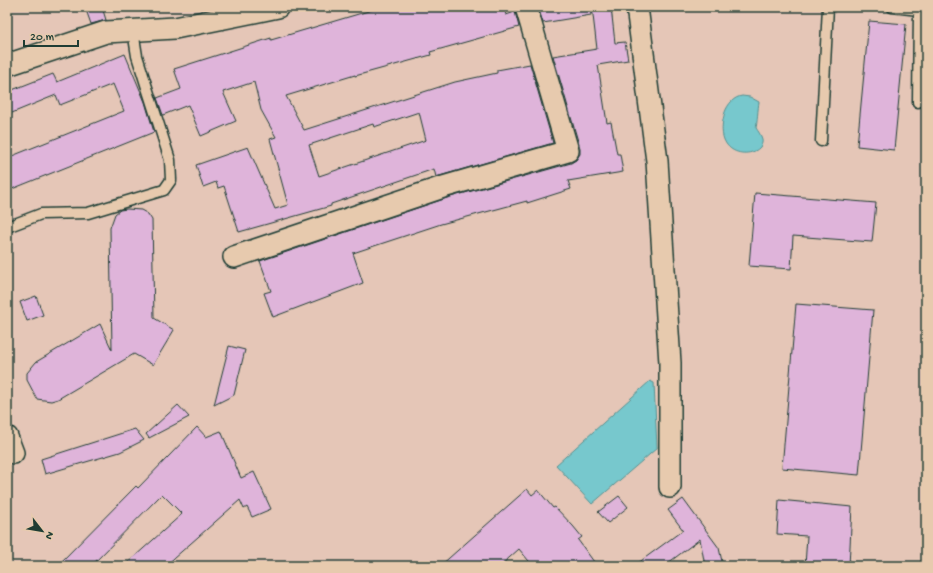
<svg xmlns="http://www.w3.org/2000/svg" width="933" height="573" font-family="'Gochi Hand',sans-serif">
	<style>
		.water { fill: #77c8cd; stroke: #549090 }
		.building { fill: #dfb4da; stroke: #1f3d34; fill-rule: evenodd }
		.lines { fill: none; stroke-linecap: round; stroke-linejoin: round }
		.lane-casing { stroke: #1f3d34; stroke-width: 13 }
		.street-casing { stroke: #1f3d34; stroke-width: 24 }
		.lane { stroke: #e7caae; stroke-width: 10 }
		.street { stroke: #e7caae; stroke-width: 21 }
	</style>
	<rect width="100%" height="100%" fill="#e5c6b7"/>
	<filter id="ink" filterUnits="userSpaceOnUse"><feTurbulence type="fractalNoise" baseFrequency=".025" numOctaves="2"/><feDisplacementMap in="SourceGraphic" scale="8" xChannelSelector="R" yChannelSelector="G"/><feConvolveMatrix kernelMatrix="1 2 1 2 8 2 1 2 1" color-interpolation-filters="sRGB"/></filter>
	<g filter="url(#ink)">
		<!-- water -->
		<g class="water">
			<path d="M742,96l8,1 9,5c-1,5 -2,23 -3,26 2,3 5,7 6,11 4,20 -53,25 -37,-27 3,-8 9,-15 17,-16z"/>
			<path d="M650,381l4,2 3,65 -65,56 -36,-39z"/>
		</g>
		<!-- building -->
		<g class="building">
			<path d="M85,7h17l4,13 -15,4z"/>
			<path d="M382,7h122l2,8 9,-3 4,15 -89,25 1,3 -76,21v-1l-69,21 18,34 151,-48 42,-9v-3l33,-6 23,79 -117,34 -2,-8 -103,35v2l-92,26 -15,-46 -6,2 -2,-6 -13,5 -7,-22 52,-18 27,62 13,-4 -18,-66 6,-2 -15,-27 -7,-28 -31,10 13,29 -35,15 -13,-31 -25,10 -6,-17 24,-9 -7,-20 97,-31v2zM419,112l7,28 -107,36 -10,-31 64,-21 1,3z"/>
			<path d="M538,7h52l1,8 -48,8z"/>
			<path d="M592,7h19l4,36 10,-1 3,18 -30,5 9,58 4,-1 6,32h3l3,18 -55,9 3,8 -44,14v-2l-86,23 -88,29 10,30 -90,34 -9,-24 7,-2 -11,-30 187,-63 124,-35 5,-3 4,-6v-6l-27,-92 44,-7z"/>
			<path d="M869,21l37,3 -12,126 -37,-4z"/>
			<path d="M125,54l20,48 9,30 -147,59v-33l117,-47 -11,-27 -53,21 -4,-10 -49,20v-23l46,-18 4,8z"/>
			<path d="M755,193l121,10 -4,39 -79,-6 -2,33 -42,-3z"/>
			<path d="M127,209l14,1 7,4 4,6 2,98 20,12 -21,35 -19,-11 -76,45 -7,2 -14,-2 -10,-19v-7l9,-11 64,-38 12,26 -2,-122 5,-14 5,-4z"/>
			<path d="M36,296l7,19 -16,6 -7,-19z"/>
			<path d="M796,304l77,6 -14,165 -77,-7z"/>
			<path d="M229,346l16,4 -11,45 -20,10z"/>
			<path d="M178,405l11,12 -40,21 -3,-4z"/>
			<path d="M197,427l9,10 15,-6 20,47 13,-6 17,37 -19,8 -5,-10 -3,2 -4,-9 -75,66h-41l58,-52 -20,-20 -71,72h-34l79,-80 2,2z"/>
			<path d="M135,429l9,11 -24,12 -75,22 -4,-15z"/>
			<path d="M527,489l5,6 6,-5 15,18 2,-1 18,19 9,11 -4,3 19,26h-64l-14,-17 -19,17h-60z"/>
			<path d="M619,496l9,11 -20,16 -10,-11z"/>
			<path d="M683,499l36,49 4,18h-18l-5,-27 -36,27h-30l49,-36 -15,-20z"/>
			<path d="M779,500l73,7 -3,59h-44l2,-30 -30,-2z"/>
		</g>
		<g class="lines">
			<!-- lane casing -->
			<g class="lane-casing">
				<g id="lane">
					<path d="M892,7l27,3 -1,92"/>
					<path d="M821,141l7,-134"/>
					<path d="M7,227l34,-13 47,-1 76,-23 7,-10 -1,-20 -33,-104 -4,-25"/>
				</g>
			</g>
			<!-- street casing -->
			<g class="street-casing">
				<g id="street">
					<path d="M637,7l20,154 13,202v124"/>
					<path d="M7,65l99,-33 69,-4 103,-21"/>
					<path d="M234,257l209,-70 125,-36 -42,-144"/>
					<path d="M7,437l6,16"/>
				</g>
			</g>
			<!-- lane -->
			<use href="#lane" class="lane"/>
			<!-- street -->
			<use href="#street" class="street"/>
		</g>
	</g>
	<!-- margin -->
	<rect width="933" height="573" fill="none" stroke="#e7caae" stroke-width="24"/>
	<rect x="12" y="12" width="909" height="549" fill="none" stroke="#1f3d34" stroke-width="1.5" filter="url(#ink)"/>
	<!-- north arrow -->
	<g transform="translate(42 531) rotate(121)" stroke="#e7caae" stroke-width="3" paint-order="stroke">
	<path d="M0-3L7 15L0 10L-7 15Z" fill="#1f3d34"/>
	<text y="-6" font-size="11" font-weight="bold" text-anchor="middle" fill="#1f3d34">N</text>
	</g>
	<!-- scale -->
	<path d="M24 40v6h54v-6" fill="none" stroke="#1f3d34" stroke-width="2"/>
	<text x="30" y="40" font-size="12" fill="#1f3d34" stroke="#e7caae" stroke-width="3" paint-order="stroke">20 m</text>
</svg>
